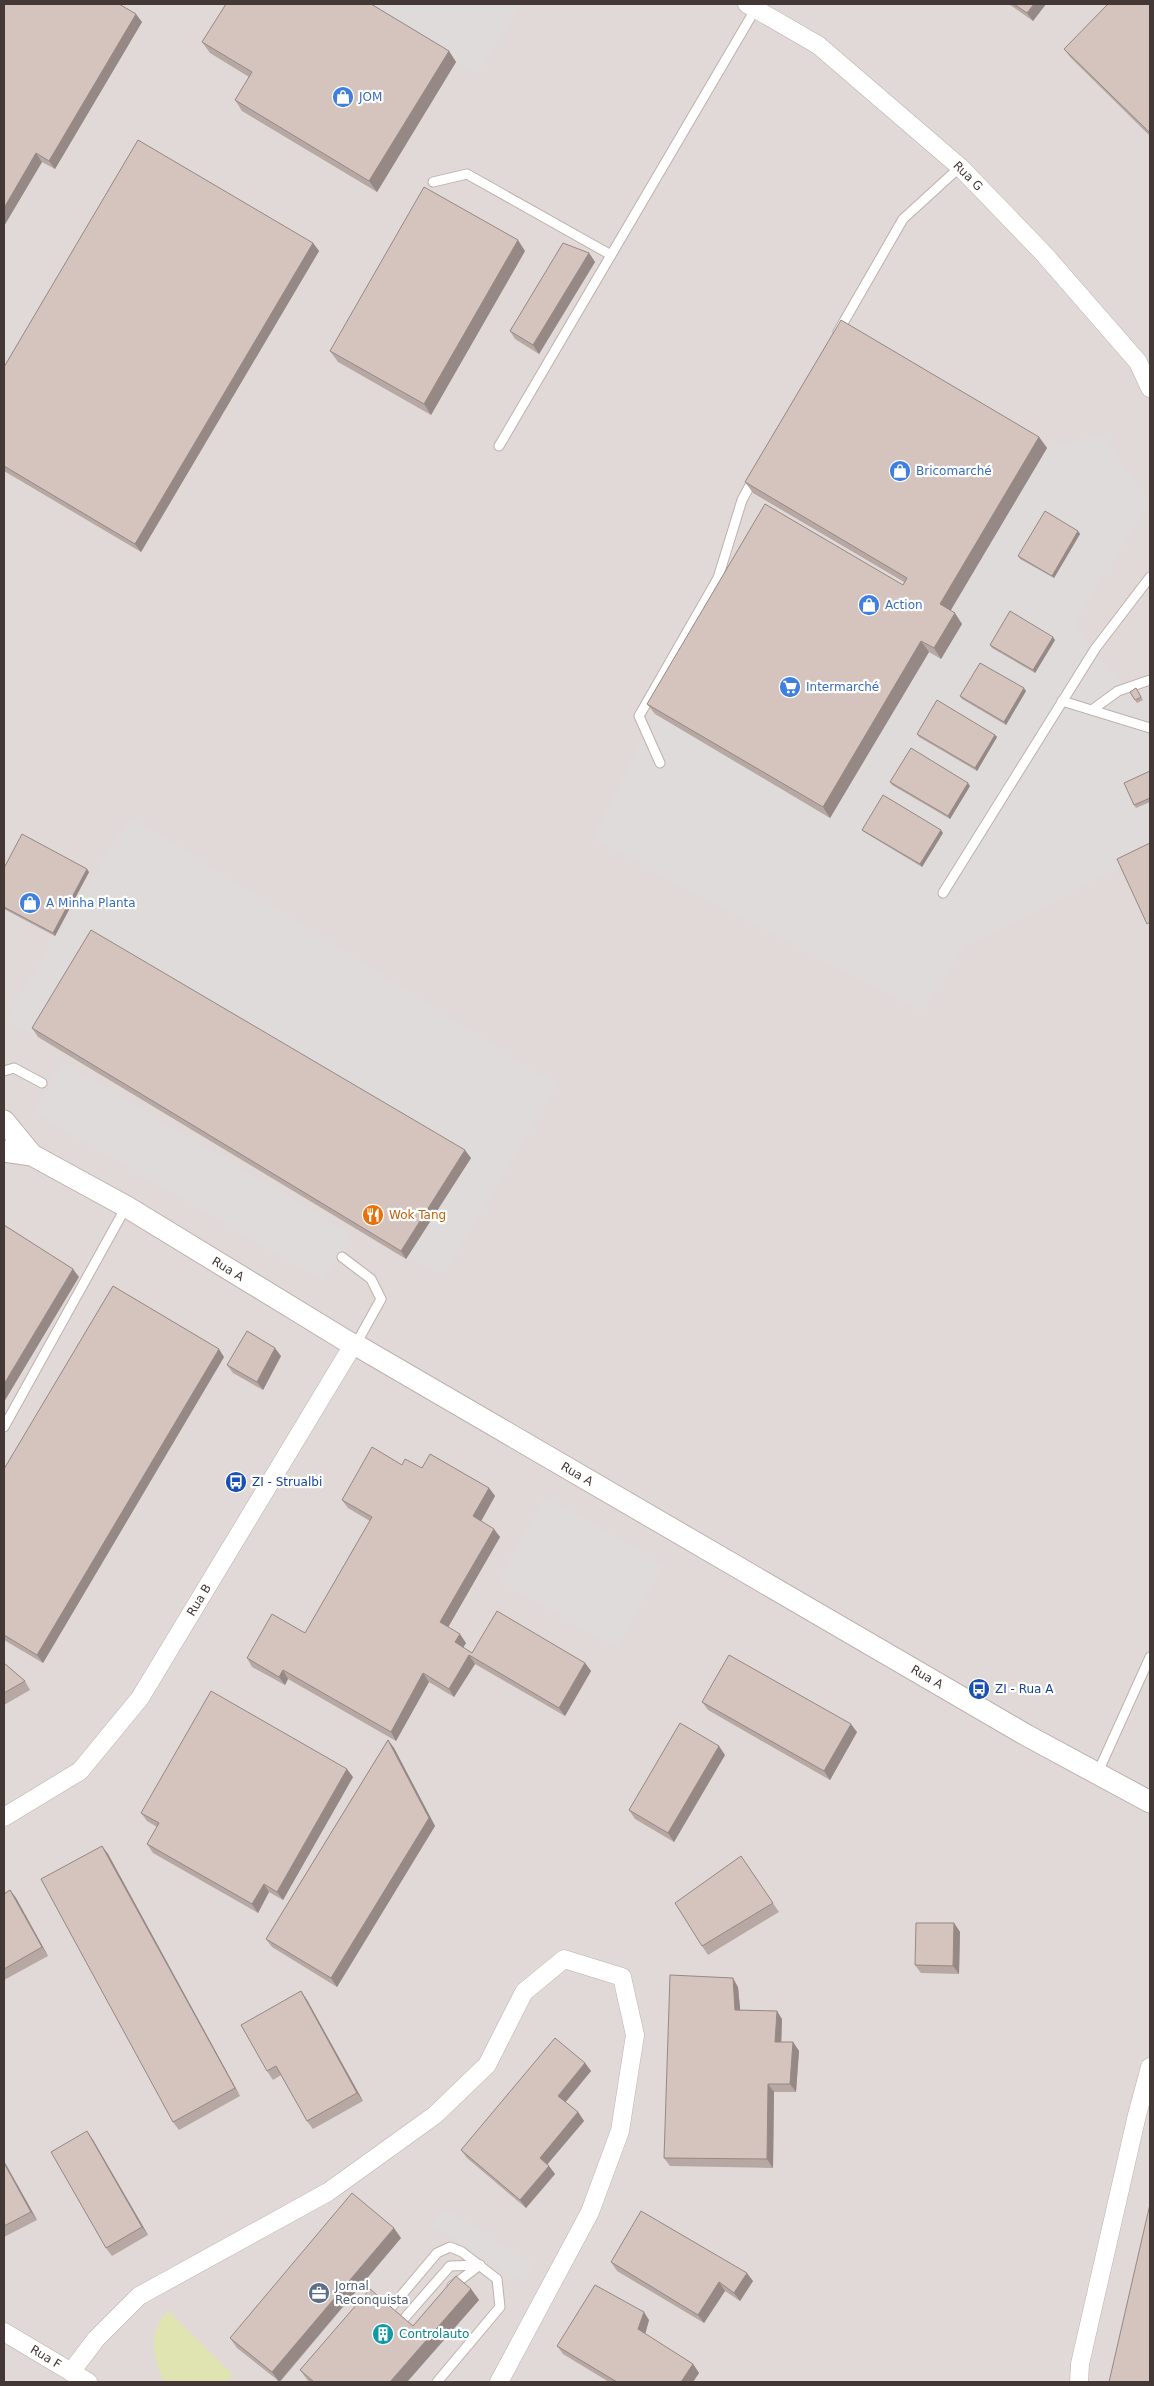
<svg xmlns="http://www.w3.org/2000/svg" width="1154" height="2386" font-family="'DejaVu Sans',sans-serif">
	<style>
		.industrial { fill: #e0d9d7 }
		.green { fill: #e0e4b0 }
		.parking { fill: #dfdbda }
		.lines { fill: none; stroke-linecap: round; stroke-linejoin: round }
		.service-casing { stroke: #bfb1ab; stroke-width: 11 }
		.minor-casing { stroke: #bfb1ab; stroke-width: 19 }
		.tertiary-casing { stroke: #bfb1ab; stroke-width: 23 }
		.service { stroke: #fff; stroke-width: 9 }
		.minor { stroke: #fff; stroke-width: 18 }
		.tertiary { stroke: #fff; stroke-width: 21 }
		.wall { fill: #b7a8a3 }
		.shaded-wall { fill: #958885 }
		.building { fill: #d5c3be; stroke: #958885 }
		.labels { text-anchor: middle; stroke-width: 4.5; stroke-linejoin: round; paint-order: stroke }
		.shop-label { font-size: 12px; fill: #366cbe; stroke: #fff; text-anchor: start }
		.street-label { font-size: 12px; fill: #433835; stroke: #fff }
		.food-label { font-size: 12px; fill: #c56008; stroke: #fff; text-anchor: start }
		.transit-label { font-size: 12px; fill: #164399; stroke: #fff; text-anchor: start }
		.service-label { font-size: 12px; fill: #4e5e75; stroke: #fff; text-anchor: start }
		.culture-label { font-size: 12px; fill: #0d838f; stroke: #fff; text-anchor: start }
	</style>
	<rect width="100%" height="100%" fill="#f1e9e5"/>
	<!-- industrial -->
	<rect class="industrial" x="4" y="4" width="1146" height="2378"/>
	<!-- green -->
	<path class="green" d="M168,2311l65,64 -8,7 -61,-1c-12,-24 -16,-50 4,-70z"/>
	<!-- parking -->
	<g class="parking">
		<path d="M360,4h162l-45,69z"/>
		<path d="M1103,433l24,39 23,30 -76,120 31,42 18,19 27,-11v180l-186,96 -42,64 -330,-173 63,-125 176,104 98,-166 12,7 21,-35 -14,-9 99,-167z"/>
		<path d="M130,816l427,269 -113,189 -38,-15 65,-101 -375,-220 -58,99 -32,-18z"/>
		<path d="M62,1062l289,172 -28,47 -289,-169z"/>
		<path d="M546,1496l118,69 -48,83 -118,-68z"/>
		<path d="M445,2209l88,55 -10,18 -92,-58z"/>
	</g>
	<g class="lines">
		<!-- service casing -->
		<g class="service-casing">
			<g id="service">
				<path d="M433,182l34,-8 144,81"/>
				<path d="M838,332l65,-113 57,-52"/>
				<path d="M499,446l257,-438"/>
				<path d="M1062,701l88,27"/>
				<path d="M1092,710l26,-19 32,-11"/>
				<path d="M660,763l-21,-47 79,-138 24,-78 12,-22"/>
				<path d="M943,893l152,-244 55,-72"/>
				<path d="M4,1071l10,-3 28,15"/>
				<path d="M342,1257l29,22 10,20 -25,45"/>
				<path d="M4,1427l122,-220"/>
				<path d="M1098,1772l52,-115"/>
				<path d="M452,2286l28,-21"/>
				<path d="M389,2310l48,-57 13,-6 12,5 35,27 3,28 -63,75"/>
				<path d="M402,2321l48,-55 30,-1"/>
			</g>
		</g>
		<!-- minor casing -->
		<g class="minor-casing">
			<g id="minor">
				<path d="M747,4l71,41 142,122 84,87 94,108 12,26"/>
				<path d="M4,1817l76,-46 60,-73 213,-353"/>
				<path d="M4,2332l84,50"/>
				<path d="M71,2372l25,-33 43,-43 189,-104 107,-77 52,-50 37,-73 40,-33 58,18 13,58 -15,96 -30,81 -91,170"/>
				<path d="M1079,2382l1,-18 57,-249 13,-48"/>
			</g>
		</g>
		<!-- tertiary casing -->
		<g class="tertiary-casing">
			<g id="tertiary">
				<path d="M4,1121l28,34"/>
				<path d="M4,1151l28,4 95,52 226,138h3l670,390 124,67"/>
			</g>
		</g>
		<!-- service -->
		<use href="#service" class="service"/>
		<!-- minor -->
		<use href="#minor" class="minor"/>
		<!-- tertiary -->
		<use href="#tertiary" class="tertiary"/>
	</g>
	<!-- wall -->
	<g class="wall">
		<path d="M4,4l138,18 -87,147 -13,-7 -38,64z"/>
		<path d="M1009,4h37l-13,17z"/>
		<path d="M1150,4v132l-80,-79 -6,-8z"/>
		<path d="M202,42l247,9 7,11 -79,130 -135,-81 -7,-11 14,-23 -39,-24z"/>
		<path d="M313,243l6,8 -178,301 -137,-81v-104z"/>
		<path d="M525,251l-94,164 -93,-53 -8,-11z"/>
		<path d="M589,253l6,9 -56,92 -24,-15 -5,-8z"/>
		<path d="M1039,437l8,11 -97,163 12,13 -21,35 -12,-7 -99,166 -175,-104 -8,-10 256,-119 1,-3 -151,-89 -8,-11z"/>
		<path d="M1078,531l2,3 -26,44 -34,-19 -2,-3z"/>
		<path d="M1055,640l-20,33 -43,-25 -2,-3z"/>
		<path d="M1026,691l-20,34 -44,-26 -2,-3z"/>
		<path d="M1138,691l5,9 -6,3 -2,-3z"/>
		<path d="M917,734l78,1 2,2 -20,34 -58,-34z"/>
		<path d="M1150,771v31l-14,6 -2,-3z"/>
		<path d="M890,782l80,4 -20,33 -58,-34z"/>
		<path d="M862,830l81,3 -21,34 -58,-35z"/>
		<path d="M4,868l85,4 -34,64 -51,-27z"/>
		<path d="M32,1028l439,130 -65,101 -368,-222z"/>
		<path d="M281,1356l-18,34 -30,-17 -6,-8z"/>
		<path d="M224,1357l-181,306 -39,-23v-171z"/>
		<path d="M402,1465l20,3 67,20 6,8 -14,25 19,16 -52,90 18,16 -3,4 9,6 113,10 6,8 -26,45 -90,-52 -21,33 -25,-15 -33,59 -108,-62 -3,6 -33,-18 -5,-9 58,-25 65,-112 -22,-13 -6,-8z"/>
		<path d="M4,1663l21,18 5,9 -26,15z"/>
		<path d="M702,1702l155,30 -27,48 -122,-70z"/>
		<path d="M388,1740l6,8 41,78 -98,161 -65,-40 -6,-8z"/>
		<path d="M725,1755l-51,87 -39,-23 -6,-9z"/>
		<path d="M353,1777l-70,123 -14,-8 -11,21 -105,-60 -6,-9 10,-17 -10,-6 -6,-8z"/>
		<path d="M102,1846l6,8 132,242 -61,34 -6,-8z"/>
		<path d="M741,1856l38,56 -71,43 -6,-9z"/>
		<path d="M10,1890l6,8 32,58 -44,24v-86z"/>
		<path d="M954,1923l6,9 -1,42 -38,-1 -6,-8z"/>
		<path d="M738,1987l2,23 42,9 -1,23h12l6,9 -3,41h-22l-1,76 -103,-2 -6,-8z"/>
		<path d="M301,1991l6,9 56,101 -50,28 -6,-8 -26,-46 -8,5 -6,-9z"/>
		<path d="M585,2063l6,8 -26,31 13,10 6,9 -37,43 8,10 -29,34 -59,-50 -6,-8z"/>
		<path d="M87,2131l6,9 55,95 -36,21 -6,-8z"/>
		<path d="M4,2161l33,59 -33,17z"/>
		<path d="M401,2238l-121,144 -43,-34 -7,-10z"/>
		<path d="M611,2262l142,19 -13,20 -15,-10 -21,32 -87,-52z"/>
		<path d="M471,2289l8,11 -72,82h-98l-9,-12 113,-44z"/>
		<path d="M649,2320l-4,14 48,30 6,9 -6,9h-84l-46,-28 -6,-8z"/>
	</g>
	<!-- shaded-wall -->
	<g class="shaded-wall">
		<path d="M1034,4h12l-13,17 -6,-8z"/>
		<path d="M136,14l6,8 -87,147 -6,-8z"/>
		<path d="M449,51l7,11 -79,130 -8,-11z"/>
		<path d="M36,153l6,9 -38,64v-18z"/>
		<path d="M518,240l7,11 -94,164 -7,-11z"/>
		<path d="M313,243l6,8 -178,301 -6,-8z"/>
		<path d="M589,253l6,9 -56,92 -6,-9z"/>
		<path d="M1039,437l8,11 -99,167 -8,-11z"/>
		<path d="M1078,531l2,3 -26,44 -2,-2z"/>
		<path d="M955,613l7,11 -21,35 -7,-11z"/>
		<path d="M1053,637l2,3 -20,33 -2,-3z"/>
		<path d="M921,641l8,11 -99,166 -7,-11z"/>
		<path d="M1024,688l2,3 -20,34 -2,-3z"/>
		<path d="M995,735l2,2 -20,34 -2,-3z"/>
		<path d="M968,783l2,3 -20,33 -2,-3z"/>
		<path d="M941,830l2,3 -21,34 -2,-3z"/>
		<path d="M87,869l2,3 -34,64 -2,-3z"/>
		<path d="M465,1150l6,8 -65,101 -5,-8z"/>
		<path d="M73,1269l6,8 -75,125v-18z"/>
		<path d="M275,1348l6,8 -18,34 -6,-8z"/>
		<path d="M219,1349l5,8 -181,306 -6,-8z"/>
		<path d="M489,1488l6,8 -16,29 -6,-9z"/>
		<path d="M494,1529l6,8 -54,94 -6,-9z"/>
		<path d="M460,1634l6,9 -5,8 -6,-9z"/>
		<path d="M469,1655l6,9 -21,33 -5,-8z"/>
		<path d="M585,1663l6,8 -26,45 -6,-8z"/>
		<path d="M283,1670l5,9 -3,6 -6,-8z"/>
		<path d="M423,1673l6,9 -33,59 -5,-9z"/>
		<path d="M851,1724l6,8 -27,48 -6,-9z"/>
		<path d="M388,1740l6,8 41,78 -98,161 -6,-9z"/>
		<path d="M719,1746l6,9 -51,87 -6,-9z"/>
		<path d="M347,1769l6,8 -70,123 -6,-8z"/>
		<path d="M102,1846l6,8 132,242 -5,-8z"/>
		<path d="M264,1884l5,8 -11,21 -6,-9z"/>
		<path d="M10,1890l6,8 32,58 -6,-9z"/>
		<path d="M954,1923l6,9 -1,42 -6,-8z"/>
		<path d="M733,1978l5,9 3,31 -6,-8z"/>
		<path d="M301,1991l6,9 56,101 -6,-8z"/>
		<path d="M777,2011l5,8 -1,31 -6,-8z"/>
		<path d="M793,2042l6,9 -3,41 -6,-8z"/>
		<path d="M585,2063l6,8 -27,33 -6,-8z"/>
		<path d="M768,2084l6,8 -1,76 -6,-9z"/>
		<path d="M578,2112l6,9 -38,45 -6,-8z"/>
		<path d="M87,2131l6,9 55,95 -6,-8z"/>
		<path d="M4,2161l33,59 -6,-8 -27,-49z"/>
		<path d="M549,2166l6,8 -29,34 -6,-8z"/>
		<path d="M394,2228l7,10 -122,144 -7,-10z"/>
		<path d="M747,2273l6,8 -13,20 -6,-8z"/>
		<path d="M719,2282l6,9 -21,32 -6,-8z"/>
		<path d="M471,2289l8,11 -72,82h-17z"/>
		<path d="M644,2312l5,8 -5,18 -6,-9z"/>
		<path d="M693,2364l6,9 -6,9h-12z"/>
	</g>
	<!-- building -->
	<g class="building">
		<path d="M4,4h115l17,10 -87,147 -13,-8 -32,55z"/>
		<path d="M226,4h145l78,47 -80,130 -134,-81 17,-28 -50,-30z"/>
		<path d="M1014,4h20l-7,9z"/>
		<path d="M1108,4h42v129l-86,-84z"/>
		<path d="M138,140l175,103 -178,301 -131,-78v-99z"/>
		<path d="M424,187l94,53 -94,164 -94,-53z"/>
		<path d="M563,243l26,10 -56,92 -23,-14z"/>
		<path d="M841,320l198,117 -99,167 15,9 -21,35 -13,-7 -98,166 -176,-103 118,-200 138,81 4,-7 -162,-96z"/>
		<path d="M1045,511l33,20 -26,45 -34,-20z"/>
		<path d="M1010,611l43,26 -20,33 -43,-25z"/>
		<path d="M980,663l44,25 -20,34 -44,-26z"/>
		<path d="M1136,688l5,9 -6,3 -5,-8z"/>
		<path d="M937,700l58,35 -20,33 -58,-34z"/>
		<path d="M911,748l57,35 -20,33 -58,-34z"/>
		<path d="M1150,771v27l-16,7 -10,-22z"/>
		<path d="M883,795l58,35 -21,34 -58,-34z"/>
		<path d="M22,834l65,35 -34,64 -49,-26v-39z"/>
		<path d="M1150,843v79l-3,2 -30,-65z"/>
		<path d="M91,930l374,220 -64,101 -369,-223z"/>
		<path d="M4,1225l69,44 -69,115z"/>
		<path d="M113,1286l106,63 -182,306 -33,-20v-166z"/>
		<path d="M247,1331l28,17 -18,34 -30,-17z"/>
		<path d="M372,1447l30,18 3,-6 17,9 8,-14 59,34 -16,28 21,13 -54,93 20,12 -5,8 17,11 25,-42 88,52 -26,45 -90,-53 -20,34 -26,-16 -32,59 -108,-62 -4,7 -32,-19 25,-44 33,19 67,-116 -30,-17z"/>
		<path d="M729,1655l122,69 -27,47 -122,-69z"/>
		<path d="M4,1663l21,18 -21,12z"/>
		<path d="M211,1691l136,78 -70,123 -13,-8 -12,20 -105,-60 12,-21 -18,-10z"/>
		<path d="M680,1723l39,23 -51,87 -39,-23z"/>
		<path d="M388,1740l41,78 -98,160 -65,-39z"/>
		<path d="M102,1846l133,242 -62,34 -132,-243z"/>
		<path d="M741,1856l32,47 -71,43 -27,-43z"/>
		<path d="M10,1890l32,57 -38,22v-75z"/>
		<path d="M916,1923h38l-1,43 -38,-1z"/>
		<path d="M670,1975l63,3 2,32 42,1 -2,31h18l-3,42h-22l-1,75 -103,-1z"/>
		<path d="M301,1991l56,102 -50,28 -31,-55 -9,5 -26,-46z"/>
		<path d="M555,2038l30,25 -27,33 20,16 -38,46 9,8 -29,34 -59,-50z"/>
		<path d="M87,2131l55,96 -36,21 -55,-96z"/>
		<path d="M4,2163l27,49 -27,14z"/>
		<path d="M352,2193l42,35 -122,144 -42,-34z"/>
		<path d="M1150,2204v178h-41z"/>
		<path d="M641,2211l106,62 -13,20 -15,-11 -21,33 -87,-53z"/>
		<path d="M456,2276l15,13 -81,93h-76l-14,-12 70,-81 43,37z"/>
		<path d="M595,2285l49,27 -6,17 55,35 -12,18h-64l-60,-36z"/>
	</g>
	<!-- icons -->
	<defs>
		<g id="shop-disc" transform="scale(1.125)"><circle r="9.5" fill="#3f7fe0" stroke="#fff"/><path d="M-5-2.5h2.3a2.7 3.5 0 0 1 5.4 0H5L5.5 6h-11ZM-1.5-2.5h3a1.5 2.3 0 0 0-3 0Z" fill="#fff"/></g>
		<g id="supermarket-disc" transform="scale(1.125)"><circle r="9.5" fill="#3f7fe0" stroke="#fff"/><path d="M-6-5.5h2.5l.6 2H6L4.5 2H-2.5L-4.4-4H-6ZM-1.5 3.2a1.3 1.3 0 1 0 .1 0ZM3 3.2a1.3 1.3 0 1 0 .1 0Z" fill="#fff"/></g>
		<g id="restaurant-disc" transform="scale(1.125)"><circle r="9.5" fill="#e8710a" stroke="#fff"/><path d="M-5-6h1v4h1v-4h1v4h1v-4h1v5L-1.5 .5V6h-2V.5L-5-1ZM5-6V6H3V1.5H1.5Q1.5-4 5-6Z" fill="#fff"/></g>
		<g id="bus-disc" transform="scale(1.125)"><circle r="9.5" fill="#1a4fb4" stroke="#fff"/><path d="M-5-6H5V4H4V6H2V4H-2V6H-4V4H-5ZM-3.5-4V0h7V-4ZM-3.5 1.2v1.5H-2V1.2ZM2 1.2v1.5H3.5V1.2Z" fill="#fff"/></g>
		<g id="office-disc" transform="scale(1.125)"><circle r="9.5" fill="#5c6f8a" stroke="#fff"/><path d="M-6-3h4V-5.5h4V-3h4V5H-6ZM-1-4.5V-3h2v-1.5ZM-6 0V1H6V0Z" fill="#fff"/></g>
		<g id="building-disc" transform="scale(1.125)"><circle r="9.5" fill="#0f9aa8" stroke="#fff"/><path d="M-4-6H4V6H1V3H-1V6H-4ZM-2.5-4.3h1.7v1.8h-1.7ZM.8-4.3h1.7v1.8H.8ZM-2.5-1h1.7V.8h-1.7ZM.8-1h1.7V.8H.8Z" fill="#fff"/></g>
	</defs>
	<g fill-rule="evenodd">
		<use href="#shop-disc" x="343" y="97"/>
		<use href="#shop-disc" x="900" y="471"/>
		<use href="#shop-disc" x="869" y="605"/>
		<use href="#supermarket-disc" x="790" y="687"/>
		<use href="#shop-disc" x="30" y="903"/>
		<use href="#restaurant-disc" x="373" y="1215"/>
		<use href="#bus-disc" x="236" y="1482"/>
		<use href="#bus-disc" x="979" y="1689"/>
		<use href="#office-disc" x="319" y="2293"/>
		<use href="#building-disc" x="383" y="2334"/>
	</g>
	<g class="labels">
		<!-- shop labels -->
		<g class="shop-label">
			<text x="359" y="101">JOM</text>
			<text x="916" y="475">Bricomarché</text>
			<text x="885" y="609">Action</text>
			<text x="806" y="691">Intermarché</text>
			<text x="46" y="907">A Minha Planta</text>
		</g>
		<!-- street labels -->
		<g class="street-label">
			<text transform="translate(968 176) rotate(45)" y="4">Rua G</text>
			<text transform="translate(228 1269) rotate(31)" y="4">Rua A</text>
			<text transform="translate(577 1474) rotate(30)" y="4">Rua A</text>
			<text transform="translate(199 1600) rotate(-59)" y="4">Rua B</text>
			<text transform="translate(927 1677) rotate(30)" y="4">Rua A</text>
			<text transform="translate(46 2357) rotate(31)" y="4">Rua F</text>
		</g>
		<!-- food labels -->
		<g class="food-label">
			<text x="389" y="1219">Wok Tang</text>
		</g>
		<!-- transit labels -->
		<g class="transit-label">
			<text x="252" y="1486">ZI - Strualbi</text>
			<text x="995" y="1693">ZI - Rua A</text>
		</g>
		<!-- service labels -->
		<g class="service-label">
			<text x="335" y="2290">Jornal<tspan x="335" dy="14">Reconquista</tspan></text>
		</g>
		<!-- culture labels -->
		<g class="culture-label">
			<text x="399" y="2338">Controlauto</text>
		</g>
	</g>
	<!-- border -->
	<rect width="1154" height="2386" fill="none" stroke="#433835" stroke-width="10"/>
</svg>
